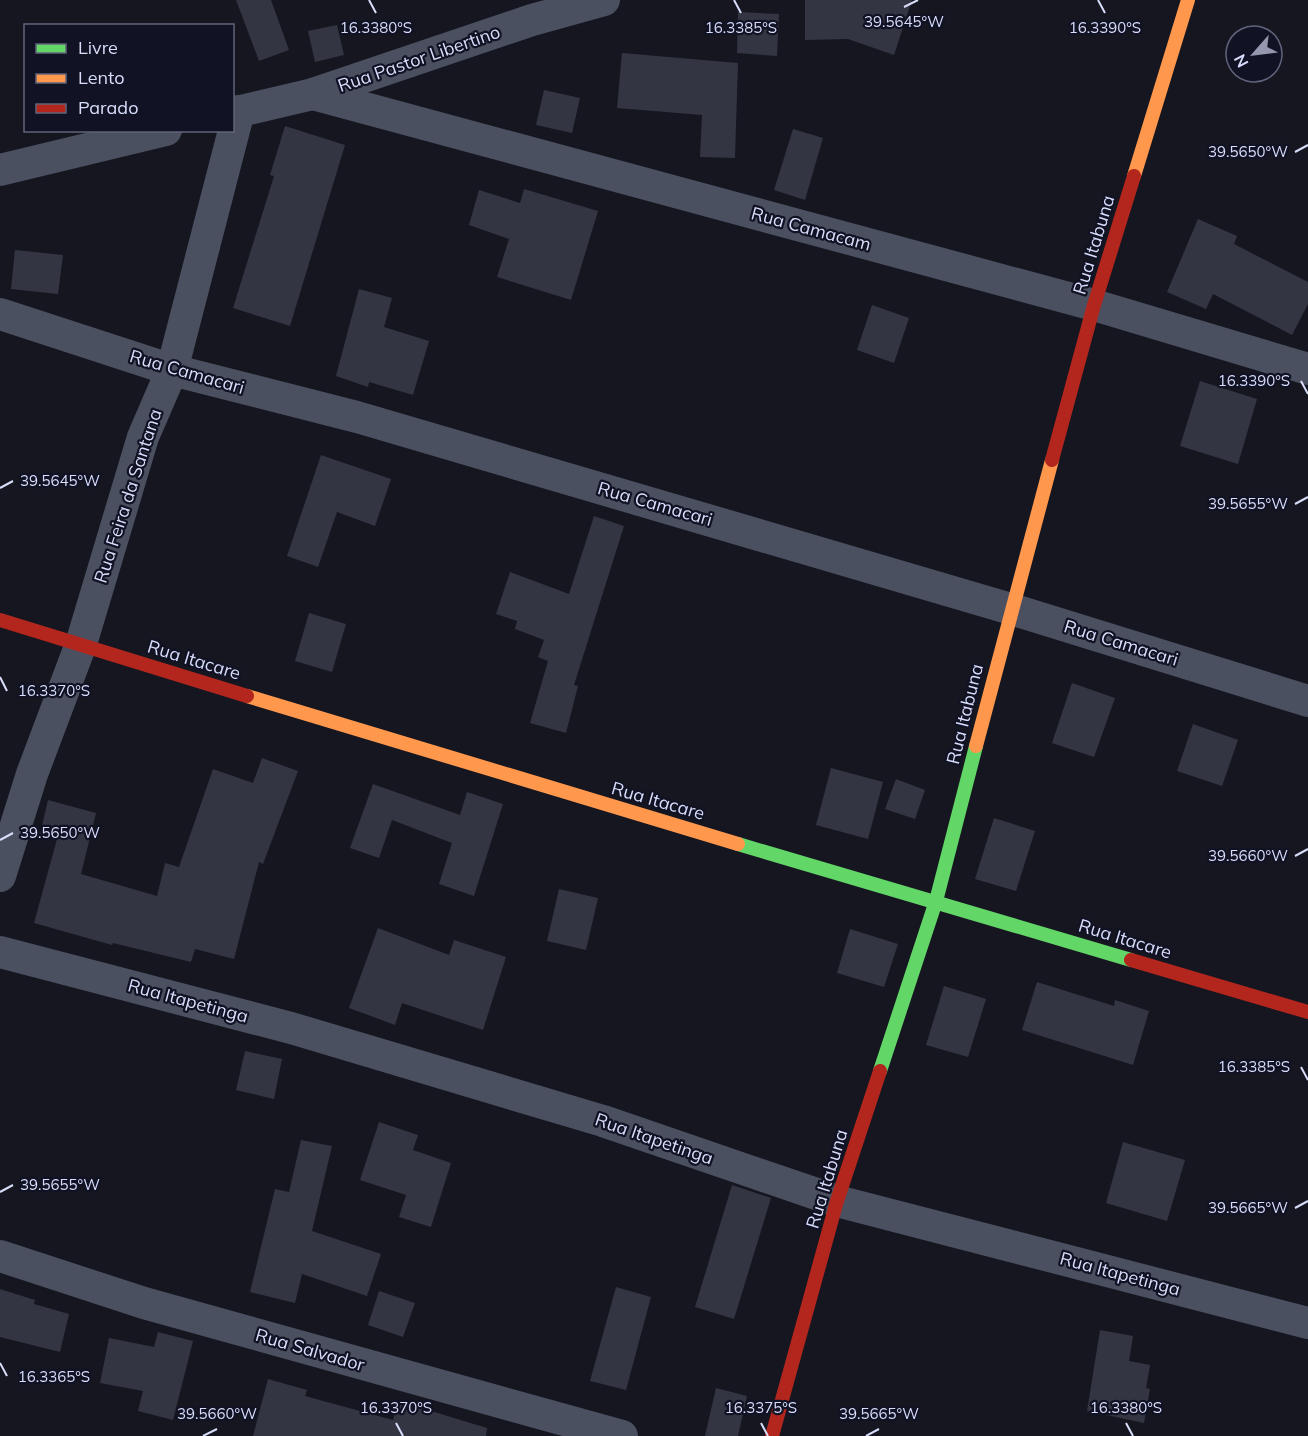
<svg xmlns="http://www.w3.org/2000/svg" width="1308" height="1436" font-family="Mulish,sans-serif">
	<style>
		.building { fill: #333542 }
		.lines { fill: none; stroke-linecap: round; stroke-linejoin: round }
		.street { stroke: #4b5060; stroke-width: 32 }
		.fast { stroke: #63d668; stroke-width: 14 }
		.slow { stroke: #ff974d; stroke-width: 14 }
		.jam { stroke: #b3261e; stroke-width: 14 }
		.ticks { fill: none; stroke: #d8ddfb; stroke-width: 2 }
		.labels { text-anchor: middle; stroke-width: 4.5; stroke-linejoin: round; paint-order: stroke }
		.street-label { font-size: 18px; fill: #d8ddfb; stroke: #111324 }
		.ticks-label { font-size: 15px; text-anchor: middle; fill: #d8ddfb; stroke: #111324; stroke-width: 4.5; stroke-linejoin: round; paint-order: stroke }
	</style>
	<rect width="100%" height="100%" fill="#151620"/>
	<!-- building -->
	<g class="building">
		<path d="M236,0h35l18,50 -30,11z"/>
		<path d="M805,0h107l-18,55 -46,-16 -43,1z"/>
		<path d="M738,12l41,2 -2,42 -40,-3z"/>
		<path d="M337,25l7,30 -29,7 -7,-31z"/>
		<path d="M622,53l116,10 -3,95 -35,-1 2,-42 -85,-7z"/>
		<path d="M544,90l36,8 -8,35 -36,-8z"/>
		<path d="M285,126l60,19 -55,181 -57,-18 41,-132 -4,-1z"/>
		<path d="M793,129l30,9 -18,62 -31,-10z"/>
		<path d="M524,189l74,22 -27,89 -74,-23 12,-38 -40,-14 10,-35 41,13z"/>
		<path d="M1198,219l39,17 -3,8 74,38v22l-16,31 -79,-41 -7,15 -39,-17z"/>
		<path d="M15,250l48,5 -5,39 -47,-5z"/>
		<path d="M359,289l33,9 -8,29 45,14 -16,54 -44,-13 -1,5 -32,-11z"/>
		<path d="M872,305l37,13 -15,45 -37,-13z"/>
		<path d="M1200,381l57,18 -19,65 -58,-18z"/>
		<path d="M321,455l70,24 -16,47 -38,-14 -19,55 -31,-11z"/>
		<path d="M594,516l30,10 -50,159 4,1 -12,47 -36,-10 18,-62 -10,-4 6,-17 -29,-11 2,-8 -21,-7 14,-42 59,22z"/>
		<path d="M309,613l37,11 -14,48 -37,-11z"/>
		<path d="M1072,683l43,15 -21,59 -42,-14z"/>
		<path d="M1193,724l45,16 -16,46 -45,-15z"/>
		<path d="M262,758l36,13 -35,93 -4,-2 -25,97 -39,-10 -4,13 -78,-19 -1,2 -78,-22 23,-84 -17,-5 8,-34 48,13 -15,61 76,22 8,-33 14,4 34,-98 40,14z"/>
		<path d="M831,768l52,14 -15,57 -52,-14z"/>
		<path d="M896,779l29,11 -10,29 -30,-10z"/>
		<path d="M373,784l87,31 7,-23 36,12 -29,92 -35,-12 13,-41 -60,-23 -13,38 -29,-10z"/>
		<path d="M994,818l41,13 -19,60 -41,-12z"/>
		<path d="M559,889l39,9 -12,52 -39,-9z"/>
		<path d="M378,928l71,27 5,-15 52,17 -23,73 -81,-27 -7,22 -46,-17z"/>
		<path d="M850,929l48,15 -14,43 -47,-14z"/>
		<path d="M1037,982l77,24 1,-6 34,11 -16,54 -111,-35z"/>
		<path d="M944,986l42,13 -18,58 -42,-12z"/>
		<path d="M245,1051l37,8 -8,40 -38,-9z"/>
		<path d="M379,1122l39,13 -5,15 38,13 -20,64 -32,-10 7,-22 -46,-15z"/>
		<path d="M301,1140l31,6 -20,85 69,23 -14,42 -65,-22 -7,29 -45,-11 25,-103 14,3z"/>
		<path d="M1123,1142l62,18 -18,61 -61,-18z"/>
		<path d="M732,1185l39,13 -37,121 -39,-12z"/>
		<path d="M616,1287l35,10 -25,93 -36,-9z"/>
		<path d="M0,1289l35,11 -1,4 35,10 -9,38 -60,-15z"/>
		<path d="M379,1291l36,12 -12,34 -35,-12z"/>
		<path d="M1100,1330l33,6 -4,25 21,4 -4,23 4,1 -6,34 -57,-12z"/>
		<path d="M158,1332l35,9 -20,79 -35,-9 5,-20 -43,-8 9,-45 45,9z"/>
		<path d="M268,1379l39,11 -2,6 88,24 5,-19 89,27 -1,8h-233z"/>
		<path d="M716,1388l31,8 -9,40h-33z"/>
	</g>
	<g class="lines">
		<!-- street -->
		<g class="street">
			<path d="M313,94l781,211 214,64"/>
			<path d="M232,113l81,-19 219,-74 72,-20"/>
			<path d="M0,170l166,-40"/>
			<path d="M0,314l172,56 185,47 654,192 297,92"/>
			<path d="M0,876l32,-102 49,-130 62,-207 29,-67 67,-259"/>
			<path d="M0,952l291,76 312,93 234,80 471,122"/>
			<path d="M0,1256l144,47 478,133"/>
		</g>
		<!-- fast -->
		<g class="fast">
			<path d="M738,844l393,116"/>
			<path d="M880,1071l56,-170 40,-155"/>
		</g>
		<!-- slow -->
		<g class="slow">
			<path d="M1134,176l54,-176"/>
			<path d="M247,696l491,148"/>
			<path d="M976,746l76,-286"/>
		</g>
		<!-- jam -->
		<g class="jam">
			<path d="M1052,460l42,-155 40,-129"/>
			<path d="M0,620l247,76"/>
			<path d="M1131,960l177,52"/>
			<path d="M772,1436l65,-235 43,-130"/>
		</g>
	</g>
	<!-- ticks -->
	<path class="ticks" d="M369,0l7,13M734,0l7,13M1098,0l7,13M904,7l14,-7M1295,152l13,-7M1301,381l7,13M0,488l13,-7M1295,504l13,-7M0,677l7,14M0,840l13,-7M1295,856l13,-7M1301,1067l7,13M0,1192l13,-7M1295,1208l13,-7M0,1363l7,13M396,1423l7,13M761,1423l7,13M1126,1423l7,13M203,1436l14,-7M866,1436l13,-7"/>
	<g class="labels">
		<!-- street labels -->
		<g class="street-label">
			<text transform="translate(419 59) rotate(-19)" y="6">Rua Pastor Libertino</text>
			<text transform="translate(811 229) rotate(15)" y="6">Rua Camacam</text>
			<text transform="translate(1094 245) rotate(-73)" y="6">Rua Itabuna</text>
			<text transform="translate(187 372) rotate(16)" y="6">Rua Camacari</text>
			<text transform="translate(128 496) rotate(-72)" y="6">Rua Feira da Santana</text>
			<text transform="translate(655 504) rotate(16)" y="6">Rua Camacari</text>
			<text transform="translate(1121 643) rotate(17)" y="6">Rua Camacari</text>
			<text transform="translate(194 660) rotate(17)" y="6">Rua Itacare</text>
			<text transform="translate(965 714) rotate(-76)" y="6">Rua Itabuna</text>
			<text transform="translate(658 801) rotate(16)" y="6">Rua Itacare</text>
			<text transform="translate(1125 939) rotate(17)" y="6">Rua Itacare</text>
			<text transform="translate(188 1001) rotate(15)" y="6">Rua Itapetinga</text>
			<text transform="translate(654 1139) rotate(19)" y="6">Rua Itapetinga</text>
			<text transform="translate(827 1179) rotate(-73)" y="6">Rua Itabuna</text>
			<text transform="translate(1120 1274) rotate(15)" y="6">Rua Itapetinga</text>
			<text transform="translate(310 1350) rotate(16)" y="6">Rua Salvador</text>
		</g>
	</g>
	<g class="ticks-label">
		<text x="904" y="27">39.5645°W</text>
		<text x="376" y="33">16.3380°S</text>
		<text x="741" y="33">16.3385°S</text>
		<text x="1105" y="33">16.3390°S</text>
		<text x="1248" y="157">39.5650°W</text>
		<text x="1254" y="386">16.3390°S</text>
		<text x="60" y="486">39.5645°W</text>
		<text x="1248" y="509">39.5655°W</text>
		<text x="54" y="696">16.3370°S</text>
		<text x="60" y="838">39.5650°W</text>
		<text x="1248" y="861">39.5660°W</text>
		<text x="1254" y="1072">16.3385°S</text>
		<text x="60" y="1190">39.5655°W</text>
		<text x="1248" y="1213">39.5665°W</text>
		<text x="54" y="1382">16.3365°S</text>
		<text x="396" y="1413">16.3370°S</text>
		<text x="761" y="1413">16.3375°S</text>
		<text x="1126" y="1413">16.3380°S</text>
		<text x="217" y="1419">39.5660°W</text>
		<text x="879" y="1419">39.5665°W</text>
	</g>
	<!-- legend -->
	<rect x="24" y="24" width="210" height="108" fill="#111324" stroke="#61647a" stroke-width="1.5"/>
	<rect x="36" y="44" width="30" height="9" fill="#63d668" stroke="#61647a" stroke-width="1.5"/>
	<text x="78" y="54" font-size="18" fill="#d8ddfb">Livre</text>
	<rect x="36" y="74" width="30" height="9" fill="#ff974d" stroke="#61647a" stroke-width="1.5"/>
	<text x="78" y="84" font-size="18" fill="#d8ddfb">Lento</text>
	<rect x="36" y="104" width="30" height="9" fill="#b3261e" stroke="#61647a" stroke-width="1.5"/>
	<text x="78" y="114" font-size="18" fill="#d8ddfb">Parado</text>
	<!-- north arrow -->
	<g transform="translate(1254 54) rotate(242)"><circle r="28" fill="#111324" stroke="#61647a" stroke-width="1.5"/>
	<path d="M0-4.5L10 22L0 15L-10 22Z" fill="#9497ae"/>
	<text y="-9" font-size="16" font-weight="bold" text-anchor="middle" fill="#d8ddfb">N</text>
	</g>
</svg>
